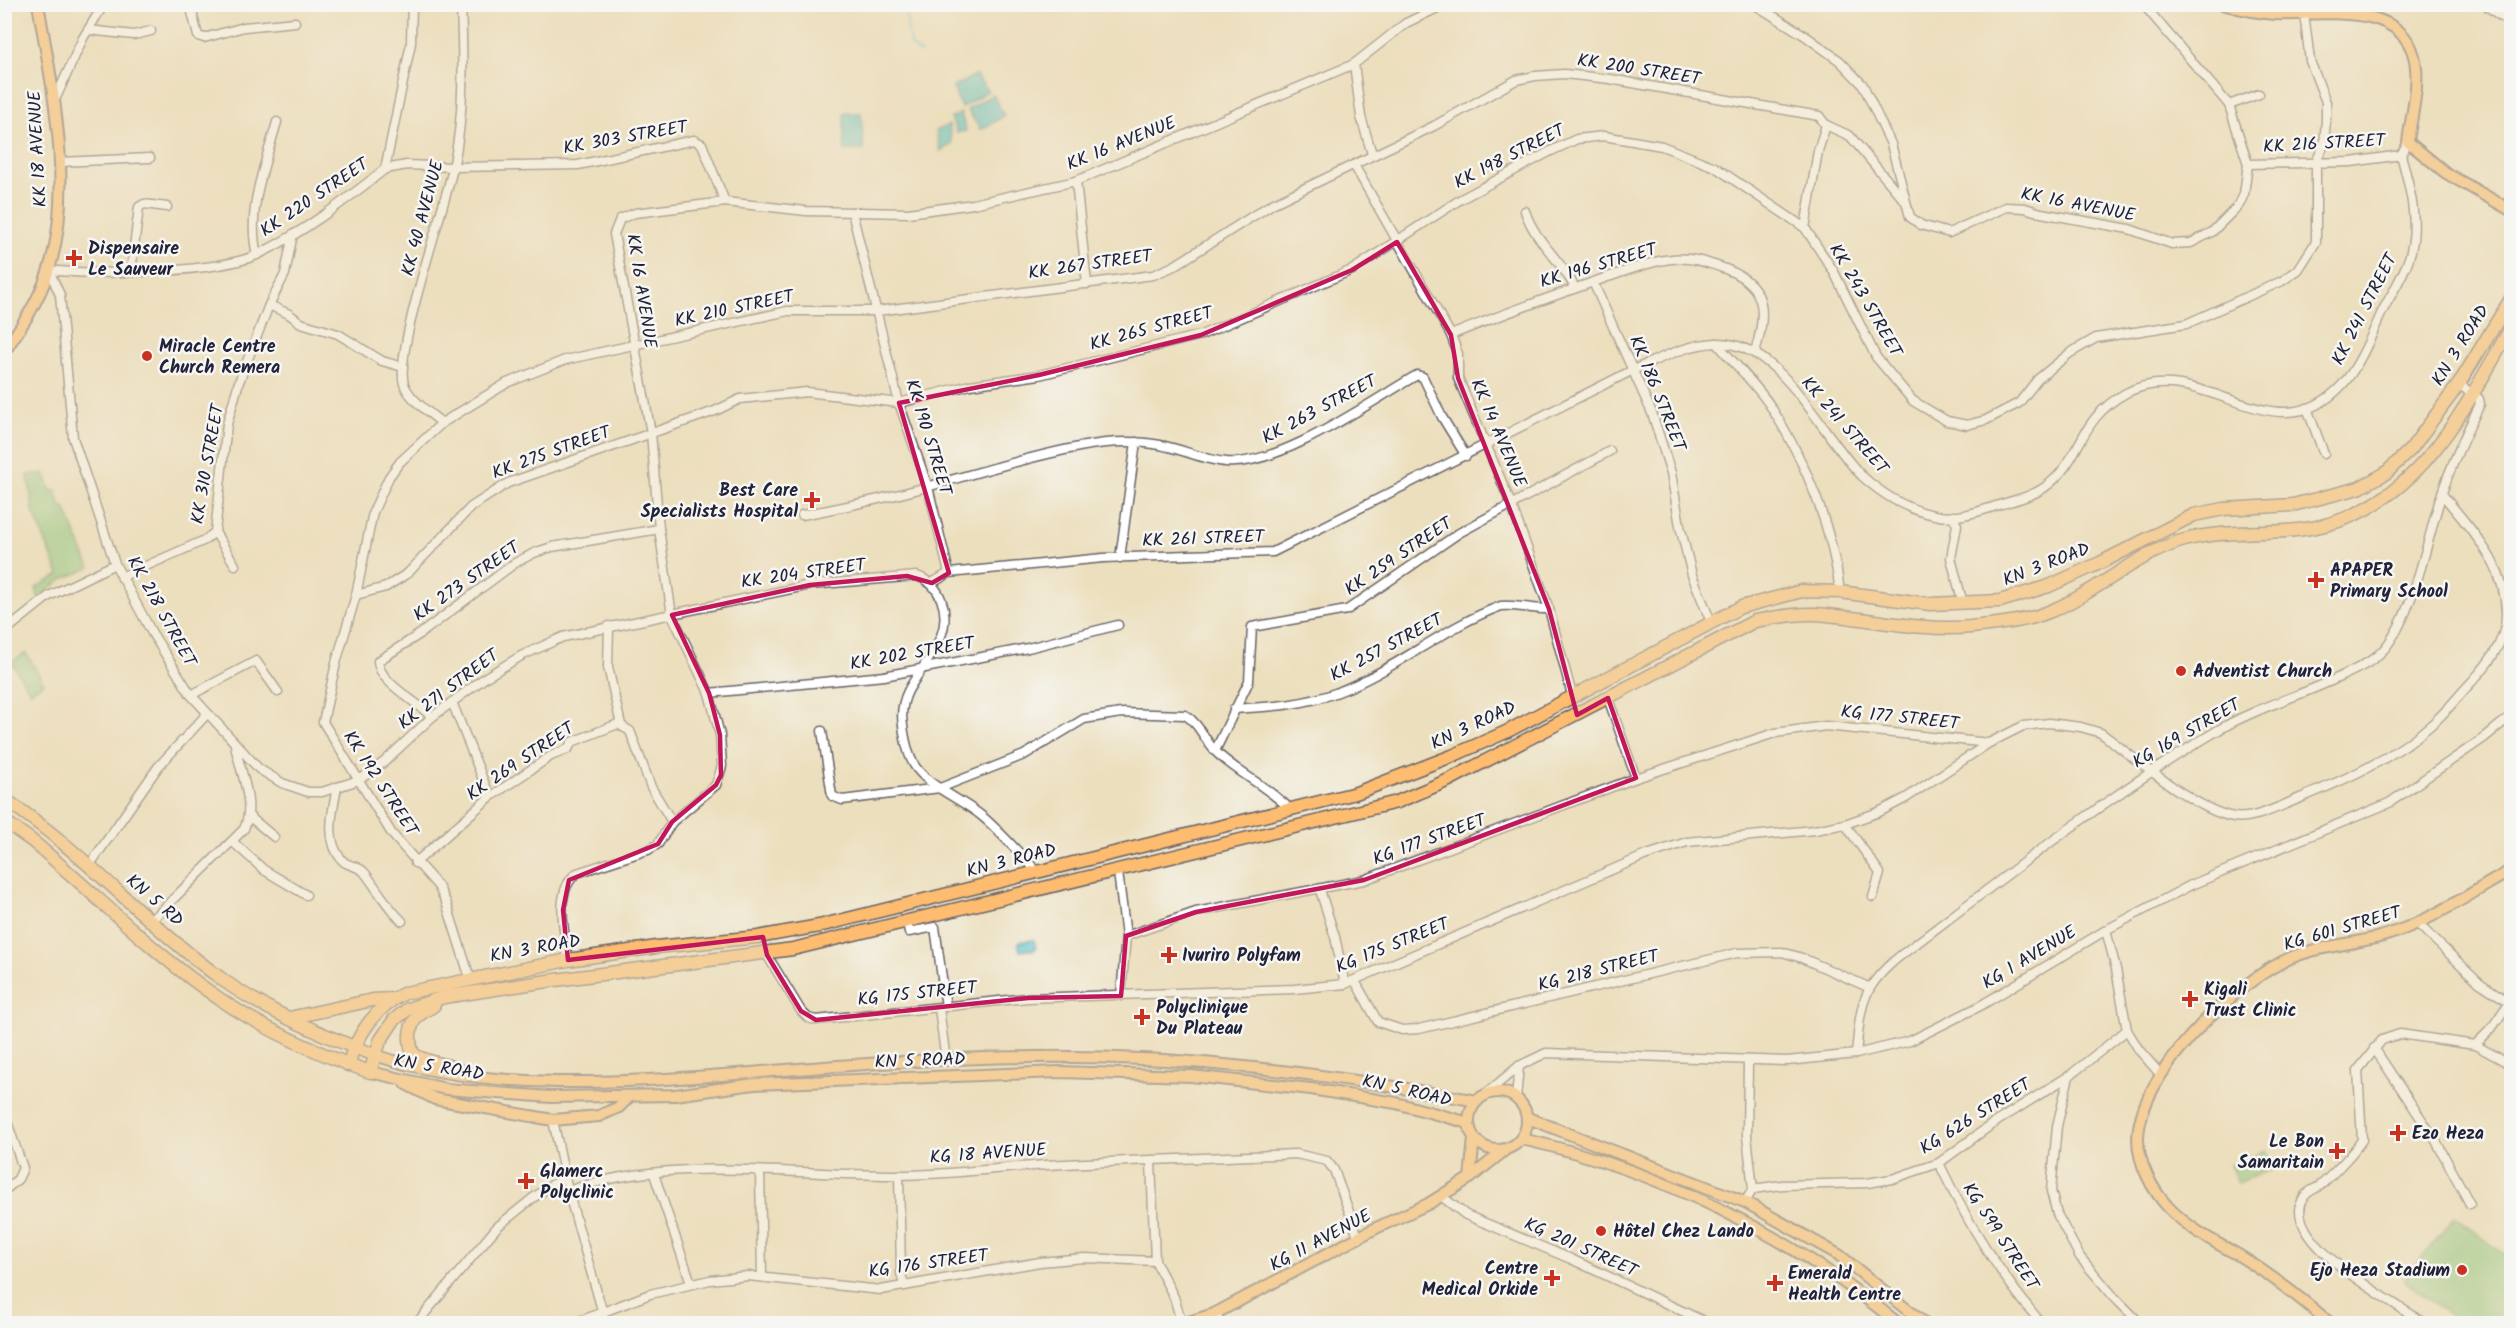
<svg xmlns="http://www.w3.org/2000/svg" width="2516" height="1328" font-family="Kalam,sans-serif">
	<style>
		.green { fill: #85c57e; stroke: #54745c; stroke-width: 1.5 }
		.water { fill: #50bec5; stroke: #397080; stroke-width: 1.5 }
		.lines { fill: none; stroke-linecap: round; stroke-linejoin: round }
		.stream { stroke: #50bec5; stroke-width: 2 }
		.minor-casing { stroke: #696468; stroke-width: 11 }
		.major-casing { stroke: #696468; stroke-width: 14 }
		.highway-casing { stroke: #696468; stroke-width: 15 }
		.minor { stroke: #fff; stroke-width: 8 }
		.major { stroke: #fdbc70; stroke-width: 10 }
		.highway { stroke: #fdbc70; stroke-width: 12 }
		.marked { fill: none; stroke: #c2185b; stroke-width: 4.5; stroke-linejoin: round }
		.poi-dot { fill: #c8321e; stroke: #f6f6f2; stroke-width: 2 }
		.labels { text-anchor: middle; stroke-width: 5; stroke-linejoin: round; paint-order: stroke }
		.street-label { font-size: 18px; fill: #22223b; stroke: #f6f6f2 }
		.poi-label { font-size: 18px; font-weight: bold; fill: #22223b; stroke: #f6f6f2; text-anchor: start }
	</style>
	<rect width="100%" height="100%" fill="#f6f6f2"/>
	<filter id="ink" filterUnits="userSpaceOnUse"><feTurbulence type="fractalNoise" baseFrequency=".0167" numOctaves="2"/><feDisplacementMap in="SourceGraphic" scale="12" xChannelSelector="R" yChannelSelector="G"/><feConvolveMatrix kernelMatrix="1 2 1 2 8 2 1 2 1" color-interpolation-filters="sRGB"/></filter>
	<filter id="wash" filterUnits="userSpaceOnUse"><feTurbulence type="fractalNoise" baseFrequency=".008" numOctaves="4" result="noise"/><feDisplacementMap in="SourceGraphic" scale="24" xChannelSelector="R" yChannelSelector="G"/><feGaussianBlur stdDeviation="1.35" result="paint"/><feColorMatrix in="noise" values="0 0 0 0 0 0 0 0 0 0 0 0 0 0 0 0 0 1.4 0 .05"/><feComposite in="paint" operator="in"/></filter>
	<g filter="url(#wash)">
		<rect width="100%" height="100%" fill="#ecdfbd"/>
		<!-- green -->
		<g class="green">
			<path d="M44,473l7,18 5,-1 5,18h4l25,60 -27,11 -25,18 -2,-9 23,-13 -26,-64 -5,-36z"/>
			<path d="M26,653l18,30 -14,9 -19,-30z"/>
			<path d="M2266,1150l8,18 -36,15 -8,-18z"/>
			<path d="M2455,1216l56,44v63h-51l-56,-43z"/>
		</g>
		<!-- water -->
		<g class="water">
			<path d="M976,75l12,16 -27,17 -8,-21z"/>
			<path d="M993,94l11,22 -23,14 -14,-20z"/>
			<path d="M844,113h17l3,37h-20z"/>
			<path d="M961,113l5,18 -9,2 -6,-15z"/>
			<path d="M949,125l3,19 -12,7 -4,-20z"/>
			<path d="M1034,940l2,9 -16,2 -2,-9z"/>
		</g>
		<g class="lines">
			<!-- stream -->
			<path class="stream" d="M905,4l5,41 11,8"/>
		</g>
	</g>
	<g filter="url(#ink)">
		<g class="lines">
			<!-- minor casing -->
			<g class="minor-casing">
				<g id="minor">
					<path d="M190,4l8,32 6,2 40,-11 51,-5"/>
					<path d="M412,4l-1,39 -26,126 22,-4 46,2 125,-2 116,-25 8,4 23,58"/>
					<path d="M1754,4l50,31 36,26 23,24 28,59 19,73 11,8 28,8 57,-26 19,1 16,5 88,16 43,15 19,-1 21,-11 27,-27 5,-11 4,-30 -19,-59 -86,-101"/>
					<path d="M2484,4l28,20"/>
					<path d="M2497,14l15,-9"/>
					<path d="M88,30l46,5 17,-4"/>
					<path d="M1354,64l7,53 11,37"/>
					<path d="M54,102l29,-64 21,-34"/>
					<path d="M2229,105l30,-11"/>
					<path d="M59,162l91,-4"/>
					<path d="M2248,164l103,-2 50,-7"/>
					<path d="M1354,165l97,170 7,19v24l54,128 37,103 23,86"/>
					<path d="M1076,181l11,103"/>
					<path d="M1525,211c10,31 36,48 50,77"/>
					<path d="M852,212l47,191 29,84 21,86"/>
					<path d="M1805,228l13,-77 8,-26"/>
					<path d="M257,255c-11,-45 8,-90 20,-133"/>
					<path d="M49,270l11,25 13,143 42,126 37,69 39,62 68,74 23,14 26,9h14l37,-12 25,-18 48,-45 54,-40 35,-21 42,-19 247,-52 107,-9c24,8 33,36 24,60 -7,19 -23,36 -33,55 -5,10 -7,23 -5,35 2,14 5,32 14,43 16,20 46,31 66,48 20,17 36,37 55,55"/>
					<path d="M49,270c45,6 171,3 210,-16 45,-22 87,-54 126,-85"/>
					<path d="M131,272l8,-65 5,-3 23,3"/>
					<path d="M1593,282l59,131 19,60 9,53 12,49 19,47"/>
					<path d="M269,305l20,9 12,9 37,11 44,27 21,6"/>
					<path d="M1451,335c51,-21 102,-39 154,-57 25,-8 56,-22 84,-19 13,1 26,6 39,11 42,17 37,46 27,83"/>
					<path d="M1717,343c17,21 39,41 54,64 34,53 62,122 69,185"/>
					<path d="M2307,408l17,46"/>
					<path d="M442,423c-12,-10 -33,-24 -38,-39 -10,-33 40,-174 49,-216 12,-54 10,-109 8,-164"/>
					<path d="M802,515c42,-8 86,-17 128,-29 49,-14 98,-29 149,-39 25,-5 55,-7 81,-2 22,4 44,15 66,17 53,5 144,-60 191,-87l6,2 19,40 24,39"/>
					<path d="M1953,516l4,9 -6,33 12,46"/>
					<path d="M215,532l20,33"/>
					<path d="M1120,558l16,-116"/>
					<path d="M121,577l84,-37 10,-8 12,-108 12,-42 30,-77 16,-31 8,-40"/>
					<path d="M932,583l17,-10 154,-15 170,-6 360,-182c26,-11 54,-26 83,-27 66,-2 105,93 146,133 22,20 47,35 77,40 18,3 42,-5 60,-11 16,-5 36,-9 50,-21 34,-28 29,-65 77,-91 76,-40 148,67 217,-9 17,-19 28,-48 39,-72 9,-18 21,-35 27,-54 11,-33 1,-71 -8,-103l7,-13"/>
					<path d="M356,595l30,-8 22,-14 63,-66 37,-24 207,-72 25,-12 67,-7 92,11 71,-18 69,-10 162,-40 151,-65 109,-71 90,-48 26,-12 27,-3 58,10 53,21 90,61 29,44 42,85 37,44 34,20 20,4 19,-5 33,-17 19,-24 32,-26 26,-15 90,-14 96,-43 16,-11 18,-28v-80l8,-17 2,-25v-18l-16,-41 -6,-48"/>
					<path d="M609,626l-1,41 13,58"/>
					<path d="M4,632l45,-36 66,-32"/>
					<path d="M709,693l175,-17 144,-28 90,-23"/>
					<path d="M191,695l65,-34 22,31"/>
					<path d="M1608,698l28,80"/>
					<path d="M452,702l38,95"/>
					<path d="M1234,709c35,-2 71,-4 104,-17 57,-22 106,-65 163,-86 16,-2 31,4 48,3"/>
					<path d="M432,717c-15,-16 -53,-34 -54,-56l42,-27 95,-71 19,-10 18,-6 107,-18"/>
					<path d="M822,731l10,65 10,4 98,-12 84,-33 60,-36 37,-6 64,2c14,8 19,24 30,36 21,21 52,35 75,58"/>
					<path d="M1215,751l34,-70 3,-54 95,-17 112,-77 151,-82"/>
					<path d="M337,787c-4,23 -13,53 5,73 6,7 17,5 23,13 13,17 22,34 37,48"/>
					<path d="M250,817l24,20"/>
					<path d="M1845,824l35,49 -7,24"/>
					<path d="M233,842l31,28 42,25"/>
					<path d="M415,863l75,-66 61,-41 17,-7 4,-7 46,-18 12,7 21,56 21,35"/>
					<path d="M89,866l69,-99 49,-53"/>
					<path d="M1118,872l8,64 -5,60"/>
					<path d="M1320,890l15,47 10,47"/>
					<path d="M151,921l93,-92c12,-26 -4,-57 -9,-84"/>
					<path d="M907,923l2,9 26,-5 11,80"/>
					<path d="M2418,924l62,59 32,21"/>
					<path d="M2106,930l10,39 11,61 12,20 22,25"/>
					<path d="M1126,936l70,-24 168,-32 272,-102 139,-45 51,-7 163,17 34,-17 26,-3 32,4 20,6c33,24 96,79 133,84 20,3 46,-11 64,-18 46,-19 97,-41 134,-75 13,-11 23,-24 34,-36 20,-21 40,-44 40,-74 0,-50 -35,-84 -64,-120"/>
					<path d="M767,955l34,56 7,7 8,2 212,-22 266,-9 51,-5 299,-128 43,-14 128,-12 30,-6 34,-12 27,-14 83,-55"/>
					<path d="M568,960c-3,-27 -15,-69 9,-87l71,-23 10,-6 14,-22 44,-37 6,-19 -2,-31 -11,-42 -37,-78 -13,-86 -8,-96 -37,-199 6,-15 15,-6 90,-11 81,9 102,2 65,-9 103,-23 278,-117 52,-41 40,-19"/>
					<path d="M470,978l-24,-76 -8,-16 -46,-52 -69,-112 13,-59 20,-68 17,-83 16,-35 11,-15 42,-39 65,-40 58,-23 223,-49h89l276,-36 21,-9 98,-62 162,-78 82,-46 19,-4 29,-2 46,5 209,37 7,9 24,11 54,64"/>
					<path d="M1355,981l23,41 24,8 17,-1 318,-76 45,-1 20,6 66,29"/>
					<path d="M939,1008l7,53"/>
					<path d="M2127,1030l-58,46 -12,50 -6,65 6,23 23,43 34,40 27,27"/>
					<path d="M2475,1045l37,20"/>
					<path d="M2374,1048l62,93 34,63"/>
					<path d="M1856,1054c5,-48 4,-66 44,-98 103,-78 204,-158 315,-224 41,-25 90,-37 133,-59 13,-6 27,-13 37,-25 29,-35 42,-108 56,-152 10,-32 25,-62 39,-92l-1,-5 -20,-15"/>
					<path d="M1482,1097l37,-31 27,-13 241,8 69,-7 54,-13 70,-35 126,-76 85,-45 198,-82 95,-65 28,-23"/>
					<path d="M1516,1098l3,-32"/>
					<path d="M4,1113l19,55 -5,11 -14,12"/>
					<path d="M553,1120l15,71 38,133"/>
					<path d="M1151,1161l4,100 19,36 8,27"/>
					<path d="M1939,1163c27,58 61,112 103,161"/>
					<path d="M760,1171l2,106"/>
					<path d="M654,1174l37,109"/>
					<path d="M899,1175l2,98 3,13"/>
					<path d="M1753,1189l29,-4 85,-2 25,-4 47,-16 52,-38 78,-49"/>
					<path d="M568,1191c101,-37 225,-15 330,-16 50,0 99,-7 149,-10 83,-5 166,-7 249,-11l31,7 7,9 25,69"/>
					<path d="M1441,1196l25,19 105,44 139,65"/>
					<path d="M1745,1202l8,-13 -6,-53 1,-74"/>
					<path d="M1214,1314l8,10"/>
					<path d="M416,1324l81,-97 36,-29 32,-22"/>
					<path d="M572,1324l78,-30 60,-14 38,-4 133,14 159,-28 44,-4 71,3"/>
					<path d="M1386,1324h11"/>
					<path d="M2426,1324c-30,-21 -149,-83 -122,-127 4,-7 13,-8 18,-13 15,-14 29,-28 40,-44l-4,-70 24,-30 18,-6 75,11 16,-16 18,-26"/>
				</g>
			</g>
			<!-- major casing -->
			<g class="major-casing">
				<g id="major">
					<path d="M2222,4c18,5 36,9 54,10 43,2 123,-14 138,42 7,26 -3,60 -6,86l38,31 66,38"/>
					<path d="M4,352c17,-25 35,-51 44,-80 27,-80 4,-187 -10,-268"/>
					<path d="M375,1055c113,39 258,27 376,18 94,-8 189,-15 283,-16 153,-2 294,17 443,44"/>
					<path d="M370,1072l76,17 105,8 124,-2 79,-11 305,-12 132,4 120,13 85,14 73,20"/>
					<path d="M406,1084l29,15 118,21 46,-4 20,-9 10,-10"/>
					<circle cx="1498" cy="1121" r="29"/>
					<path d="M1528,1118l217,84 94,53 86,69"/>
					<path d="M1522,1139c138,31 268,96 377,185"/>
					<path d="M1470,1178l4,-40"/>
					<path d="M1182,1324l32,-10 162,-86 52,-24 42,-26 35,-28"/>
					<path d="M2331,1324c-29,-25 -59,-48 -91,-68 -25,-14 -51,-27 -71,-48 -17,-18 -31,-45 -31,-69 1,-65 90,-149 144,-177 30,-16 69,-17 101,-26 46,-13 87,-43 129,-66"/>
				</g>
			</g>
			<!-- highway casing -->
			<g class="highway-casing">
				<g id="highway">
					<path d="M4,799c80,52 142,126 219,181 44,32 101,56 152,75"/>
					<path d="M4,821l27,19c58,48 112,104 173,148 49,36 109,64 166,84l10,-31 14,-21 14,-11 36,-12 104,-16 245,-32 604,-147 52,-22 306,-159c19,-3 39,-8 59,-7 52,3 105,18 157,13 25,-3 52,-5 75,-14 47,-18 85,-55 132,-71 46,-15 97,-5 143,-16 99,-23 144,-119 191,-200"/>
					<path d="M434,1005c-4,4 -8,5 -12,8 -14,9 -14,27 -9,41 16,11 39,8 53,21"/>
					<path d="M289,1018l84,-18 18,-1"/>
					<path d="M348,1065c9,-30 28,-59 57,-72l163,-33 89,-13 101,-10 61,-11 537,-133 96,-37 54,-24 235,-125 61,-16 38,1 90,12 70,-3 49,-15 51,-23 94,-48 30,-6 69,-4 66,-17 27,-15 25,-24 48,-65 53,-87"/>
				</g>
			</g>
			<!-- minor -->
			<use href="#minor" class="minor"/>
			<!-- major -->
			<use href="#major" class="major"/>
			<!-- highway -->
			<use href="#highway" class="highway"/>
		</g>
	</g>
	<!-- marked area -->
	<path d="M0 0H2516V1328H0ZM1397,242l54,93 7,43 91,231 28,106 31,-17 28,80 -272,102 -168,32 -70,24 -5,60 -93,2 -212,22 -15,-9 -34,-56 -4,-18 -195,23 -5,-50 6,-30 89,-36 14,-22 44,-37 5,-10 -1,-40 -11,-42 -37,-78 138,-30 97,-9 25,7 17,-10 -50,-170 140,-28 162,-40 151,-65z" fill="#ecdfbd" fill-opacity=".55" fill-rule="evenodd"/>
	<path class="marked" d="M1397,242l54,93 7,43 91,231 28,106 31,-17 28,80 -272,102 -168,32 -70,24 -5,60 -93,2 -212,22 -15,-9 -34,-56 -4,-18 -195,23 -5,-50 6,-30 89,-36 14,-22 44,-37 5,-10 -1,-40 -11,-42 -37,-78 138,-30 97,-9 25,7 17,-10 -50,-170 140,-28 162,-40 151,-65z"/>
	<!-- markers -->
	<g class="poi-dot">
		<path d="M71 249h6v6h6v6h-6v6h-6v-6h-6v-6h6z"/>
		<circle cx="147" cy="356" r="6"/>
		<path d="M809 491h6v6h6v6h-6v6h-6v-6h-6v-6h6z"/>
		<path d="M2313 571h6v6h6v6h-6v6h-6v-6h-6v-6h6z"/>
		<circle cx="2181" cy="671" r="6"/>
		<path d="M1166 946h6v6h6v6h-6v6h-6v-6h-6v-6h6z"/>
		<path d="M2187 990h6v6h6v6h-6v6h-6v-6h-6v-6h6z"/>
		<path d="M1139 1008h6v6h6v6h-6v6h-6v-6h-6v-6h6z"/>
		<path d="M2395 1124h6v6h6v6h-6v6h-6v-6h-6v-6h6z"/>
		<path d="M2334 1142h6v6h6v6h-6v6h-6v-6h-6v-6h6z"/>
		<path d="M523 1172h6v6h6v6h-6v6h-6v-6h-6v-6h6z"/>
		<circle cx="1601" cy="1231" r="6"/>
		<circle cx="2462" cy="1270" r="6"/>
		<path d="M1549 1269h6v6h6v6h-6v6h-6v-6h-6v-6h6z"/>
		<path d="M1772 1274h6v6h6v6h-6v6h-6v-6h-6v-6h6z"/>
	</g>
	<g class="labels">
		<!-- street labels -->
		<g class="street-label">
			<text transform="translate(1639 69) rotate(9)" y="6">KK 200 STREET</text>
			<text transform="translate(625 137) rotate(-10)" y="6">KK 303 STREET</text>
			<text transform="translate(1121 143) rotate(-22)" y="6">KK 16 AVENUE</text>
			<text transform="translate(2324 143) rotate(-3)" y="6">KK 216 STREET</text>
			<text transform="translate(37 149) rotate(-93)" y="6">KK 18 AVENUE</text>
			<text transform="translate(1509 156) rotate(-27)" y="6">KK 198 STREET</text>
			<text transform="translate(314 197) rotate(-34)" y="6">KK 220 STREET</text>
			<text transform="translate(2078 204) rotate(11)" y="6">KK 16 AVENUE</text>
			<text transform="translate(422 218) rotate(-75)" y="6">KK 40 AVENUE</text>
			<text transform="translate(1090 264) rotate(-8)" y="6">KK 267 STREET</text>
			<text transform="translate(1598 265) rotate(-16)" y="6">KK 196 STREET</text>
			<text transform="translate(642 291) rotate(81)" y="6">KK 16 AVENUE</text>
			<text transform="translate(1866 300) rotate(60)" y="6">KK 243 STREET</text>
			<text transform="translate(734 308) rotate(-12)" y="6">KK 210 STREET</text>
			<text transform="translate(2364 309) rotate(-63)" y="6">KK 241 STREET</text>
			<text transform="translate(1151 328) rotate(-15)" y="6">KK 265 STREET</text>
			<text transform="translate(2460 345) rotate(-58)" y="6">KN 3 ROAD</text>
			<text transform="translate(1658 393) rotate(68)" y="6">KK 186 STREET</text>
			<text transform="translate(1319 409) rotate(-28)" y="6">KK 263 STREET</text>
			<text transform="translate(1845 425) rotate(49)" y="6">KK 241 STREET</text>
			<text transform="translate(1499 433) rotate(67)" y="6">KK 14 AVENUE</text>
			<text transform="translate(929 437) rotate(73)" y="6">KK 190 STREET</text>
			<text transform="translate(551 452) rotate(-20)" y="6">KK 275 STREET</text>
			<text transform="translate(207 464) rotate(-80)" y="6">KK 310 STREET</text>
			<text transform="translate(1203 538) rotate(-2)" y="6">KK 261 STREET</text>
			<text transform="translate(1398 556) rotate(-34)" y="6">KK 259 STREET</text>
			<text transform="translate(2046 564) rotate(-21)" y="6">KN 3 ROAD</text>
			<text transform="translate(803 573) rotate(-8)" y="6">KK 204 STREET</text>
			<text transform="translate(466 581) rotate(-35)" y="6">KK 273 STREET</text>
			<text transform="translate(162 611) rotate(61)" y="6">KK 218 STREET</text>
			<text transform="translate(1386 647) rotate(-28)" y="6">KK 257 STREET</text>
			<text transform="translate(912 653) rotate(-10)" y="6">KK 202 STREET</text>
			<text transform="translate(448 689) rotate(-37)" y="6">KK 271 STREET</text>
			<text transform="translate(1900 717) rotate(6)" y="6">KG 177 STREET</text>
			<text transform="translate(1473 725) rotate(-25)" y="6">KN 3 ROAD</text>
			<text transform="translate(2186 733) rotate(-30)" y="6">KG 169 STREET</text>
			<text transform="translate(520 761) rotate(-34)" y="6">KK 269 STREET</text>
			<text transform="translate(381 783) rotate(57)" y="6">KK 192 STREET</text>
			<text transform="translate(1429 839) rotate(-20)" y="6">KG 177 STREET</text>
			<text transform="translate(1011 860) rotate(-14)" y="6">KN 3 ROAD</text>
			<text transform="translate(155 900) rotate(41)" y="6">KN 5 RD</text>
			<text transform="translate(2342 928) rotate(-16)" y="6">KG 601 STREET</text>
			<text transform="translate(1392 945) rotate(-22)" y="6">KG 175 STREET</text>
			<text transform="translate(535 948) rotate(-10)" y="6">KN 3 ROAD</text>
			<text transform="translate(2029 957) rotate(-31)" y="6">KG 1 AVENUE</text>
			<text transform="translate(1598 970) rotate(-14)" y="6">KG 218 STREET</text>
			<text transform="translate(917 993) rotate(-6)" y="6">KG 175 STREET</text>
			<text transform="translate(920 1060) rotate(-2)" y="6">KN 5 ROAD</text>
			<text transform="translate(439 1067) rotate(9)" y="6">KN 5 ROAD</text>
			<text transform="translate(1407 1090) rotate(13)" y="6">KN 5 ROAD</text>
			<text transform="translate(1975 1116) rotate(-32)" y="6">KG 626 STREET</text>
			<text transform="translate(988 1153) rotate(-4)" y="6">KG 18 AVENUE</text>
			<text transform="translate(2001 1236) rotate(57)" y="6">KG 599 STREET</text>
			<text transform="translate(1320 1240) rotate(-28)" y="6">KG 11 AVENUE</text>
			<text transform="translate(1581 1247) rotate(24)" y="6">KG 201 STREET</text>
			<text transform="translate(928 1263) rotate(-8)" y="6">KG 176 STREET</text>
		</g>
		<!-- poi labels -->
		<g class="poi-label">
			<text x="88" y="254">Dispensaire<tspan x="88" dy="21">Le Sauveur</tspan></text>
			<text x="159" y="352">Miracle Centre<tspan x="159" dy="21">Church Remera</tspan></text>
			<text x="798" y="496" text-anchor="end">Best Care<tspan x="798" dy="21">Specialists Hospital</tspan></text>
			<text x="2330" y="576">APAPER<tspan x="2330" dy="21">Primary School</tspan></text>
			<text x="2193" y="677">Adventist Church</text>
			<text x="1182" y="961">Ivuriro Polyfam</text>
			<text x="2204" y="995">Kigali<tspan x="2204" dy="21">Trust Clinic</tspan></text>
			<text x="1156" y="1013">Polyclinique<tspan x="1156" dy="21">Du Plateau</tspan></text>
			<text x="2412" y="1139">Ezo Heza</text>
			<text x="2324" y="1147" text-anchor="end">Le Bon<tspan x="2324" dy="21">Samaritain</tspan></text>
			<text x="540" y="1177">Glamerc<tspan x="540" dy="21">Polyclinic</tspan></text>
			<text x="1613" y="1237">Hôtel Chez Lando</text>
			<text x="1538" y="1274" text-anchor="end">Centre<tspan x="1538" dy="21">Medical Orkide</tspan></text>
			<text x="2450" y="1276" text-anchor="end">Ejo Heza Stadium</text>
			<text x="1788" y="1279">Emerald<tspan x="1788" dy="21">Health Centre</tspan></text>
		</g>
	</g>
	<!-- margin -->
	<rect width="2516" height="1328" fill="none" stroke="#f6f6f2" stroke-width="24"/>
</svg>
